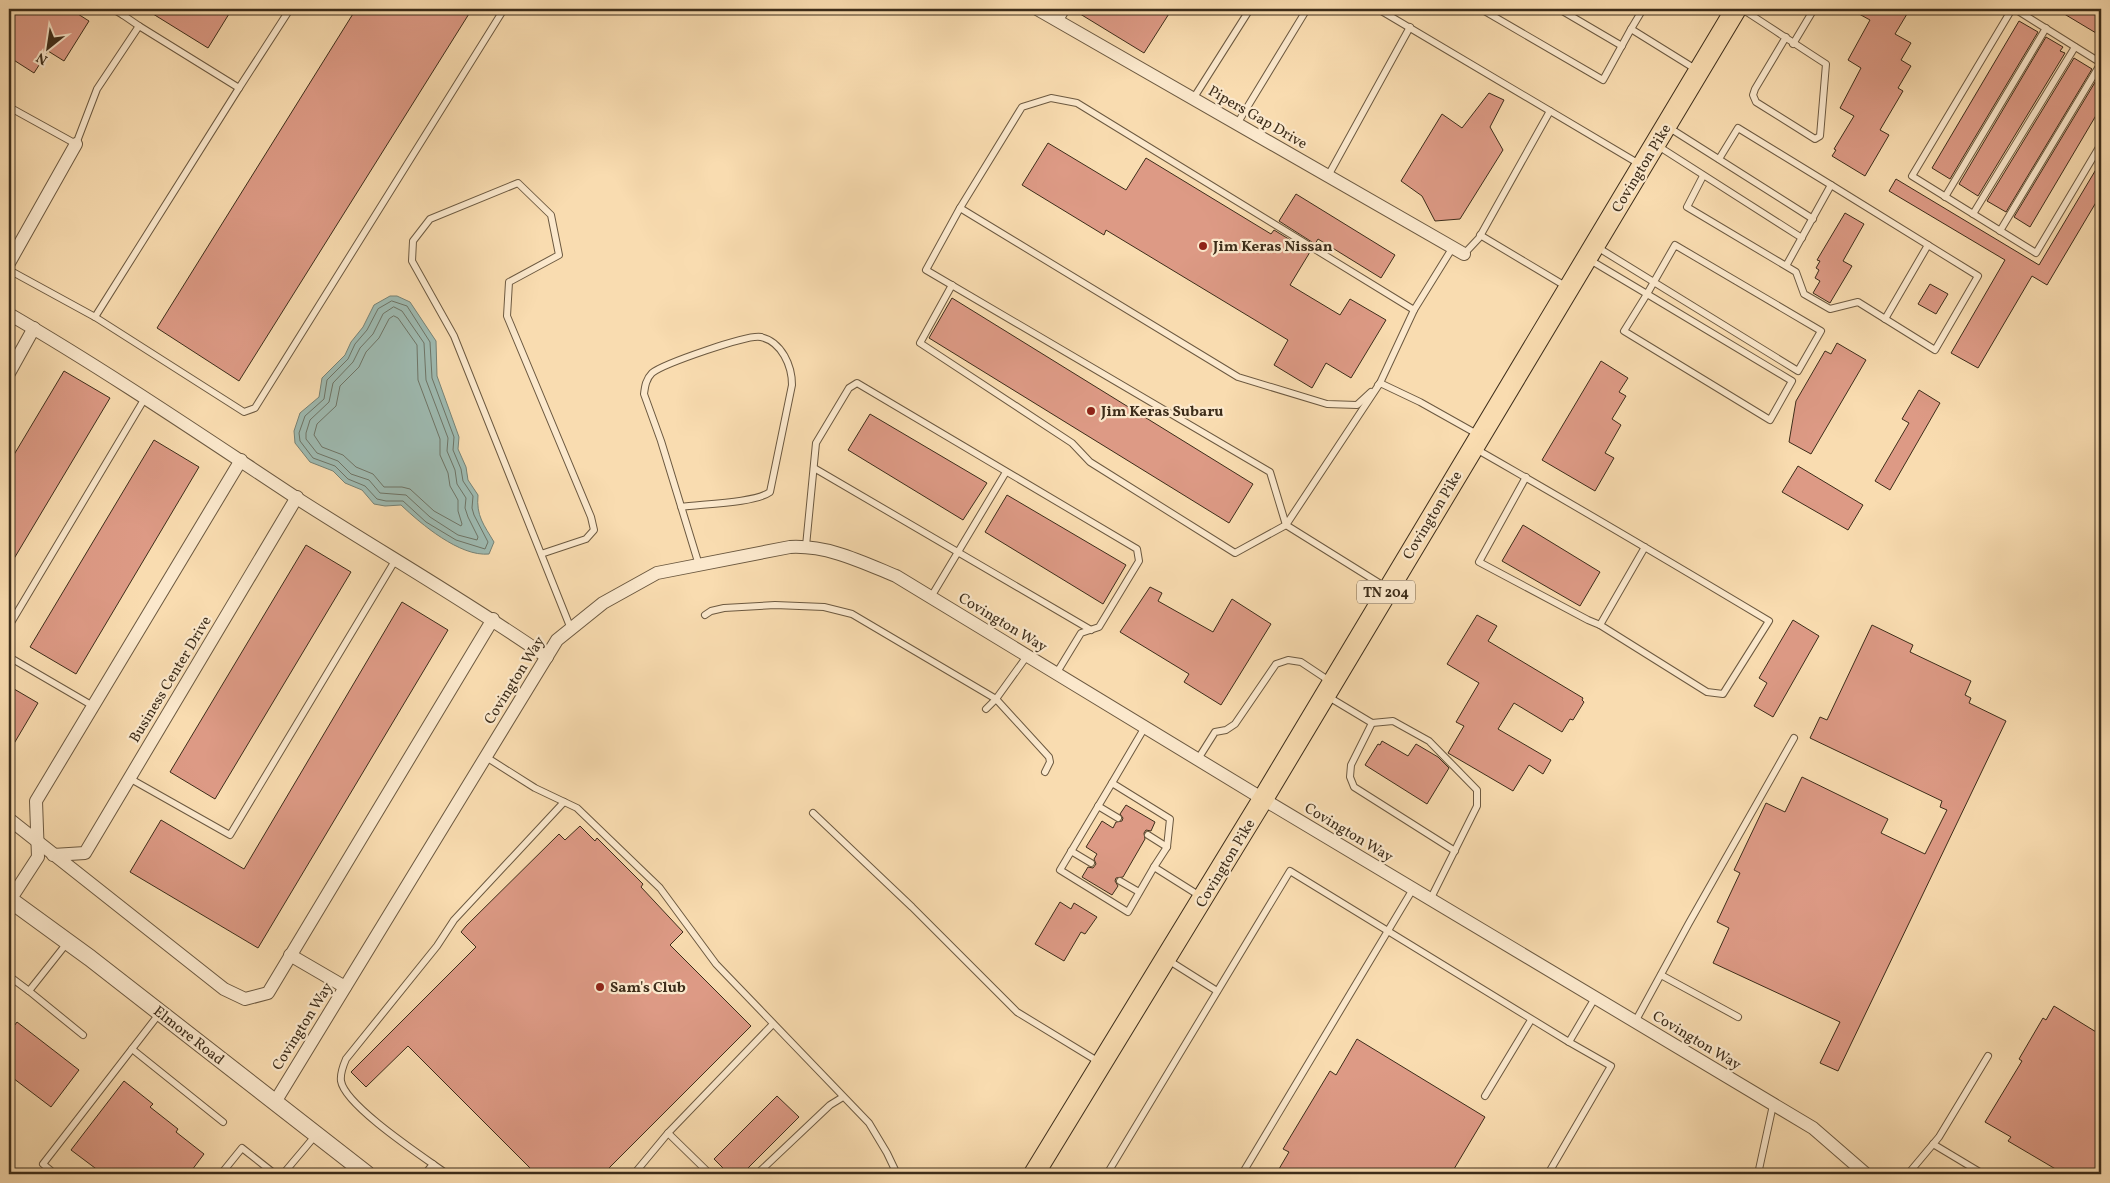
<svg xmlns="http://www.w3.org/2000/svg" width="2110" height="1183" font-family="Vollkorn,serif">
	<style>
		.water { fill: #9ebab1; stroke: #778275 }
		.lines { fill: none; stroke-linecap: round; stroke-linejoin: round }
		.shore { stroke: #6e7466; stroke-width: 1 }
		.building { fill: #dd9a85; stroke: #3d2d1a }
		.service-casing { stroke: #6c5940; stroke-width: 8 }
		.minor-casing { stroke: #6c5940; stroke-width: 14 }
		.tertiary-casing { stroke: #6c5940; stroke-width: 18 }
		.primary-casing { stroke: #3d2d1a; stroke-width: 22 }
		.service { stroke: #fbe8cc; stroke-width: 6 }
		.minor { stroke: #fbe8cc; stroke-width: 12 }
		.tertiary { stroke: #fbe8cc; stroke-width: 16 }
		.primary { stroke: #f9dcb0; stroke-width: 20 }
		.poi-dot { fill: #8f2418; stroke: #fbe8cc; stroke-width: 2 }
		.labels { text-anchor: middle; stroke-width: 4.5; stroke-linejoin: round; paint-order: stroke }
		.shield { fill: #fbe8cc; stroke: #76654f; stroke-width: 1 }
		.shield-label { font-size: 14px; font-weight: bold; fill: #3d2d1a }
		.street-label { font-size: 15px; fill: #3d2d1a; stroke: #fbe8cc }
		.poi-label { font-size: 15px; font-weight: bold; fill: #3d2d1a; stroke: #fbe8cc; text-anchor: start }
	</style>
	<rect width="100%" height="100%" fill="#f9dcb0"/>
	<filter id="stains"><feTurbulence type="fractalNoise" baseFrequency=".004" numOctaves="4"/><feColorMatrix values="0 0 0 0 .2 0 0 0 0 .09 0 0 0 0 .02 0 0 0 .5 -.17"/></filter>
	<radialGradient id="worn" r=".72"><stop offset=".6" stop-color="#630" stop-opacity="0"/><stop offset="1" stop-color="#630" stop-opacity=".3"/></radialGradient>
	<!-- water -->
	<path class="water" d="M390,296h7l13,6 26,39 1,35 22,61 -1,12 8,18 2,13 10,15c-2,21 6,30 16,47l-5,12c-29,3 -68,-30 -88,-49l-16,1 -11,-2 -12,-14 -17,-7 -12,-12 -23,-9 -15,-19 -1,-12 6,-18 19,-16 3,-19 23,-23 6,-13 12,-15 11,-22z"/>
	<g class="lines">
		<!-- shore -->
		<g class="shore">
			<path d="M392,301l15,5 23,36 2,36 22,59 -1,13 8,19 2,12 10,15 -1,12 2,7 14,27 -3,7 -29,-9 -30,-18 -23,-21h-17l-9,-2 -12,-13 -17,-7 -13,-13 -22,-8 -13,-17 -1,-8 6,-17 19,-17 3,-19 21,-21 7,-15 12,-14 11,-21z"/>
			<path d="M394,307l8,4 22,32 2,37 22,58 -1,13 8,19 2,14 9,14 -1,10 3,9 10,20 -1,3 -19,-5 -28,-18 -24,-22 -26,-2 -11,-13 -18,-6 -13,-13 -21,-8 -11,-14v-6l4,-13 19,-18 4,-19 20,-21 7,-14 13,-14 10,-20z"/>
			<path d="M394,316l4,2 19,27 1,35 22,59v16l8,18 2,13 8,14v11l4,13 -1,2 -27,-15 -24,-22 -8,-2h-18l-11,-13 -17,-7 -13,-12 -21,-8 -8,-12 3,-11 19,-18 4,-20 19,-19 7,-15 13,-14 10,-19z"/>
		</g>
	</g>
	<!-- building -->
	<g class="building">
		<path d="M9,9h61l19,12 -25,40 -16,-10 -14,22 -25,-16z"/>
		<path d="M145,9h87l-24,39z"/>
		<path d="M356,9h116l-233,372 -82,-53z"/>
		<path d="M1072,9h100l-28,44z"/>
		<path d="M1850,9h60l-15,25 16,9 -10,17 10,6 -13,22 5,3 -23,39 9,5 -24,41 -33,-20 4,-6 -2,-1 20,-33 -14,-8 21,-40 -13,-8 22,-40z"/>
		<path d="M2056,9h39l6,4v23z"/>
		<path d="M2019,21l19,11 -88,147 -18,-11z"/>
		<path d="M2046,37l17,10 -3,4 5,2 -87,143 -19,-12z"/>
		<path d="M2074,58l18,11 -86,143 -19,-11z"/>
		<path d="M2100,74l1,33 -71,120 -16,-10z"/>
		<path d="M1489,93l15,7 -14,27 13,23 -43,69 -25,2 -13,-25 -21,-15 41,-67 20,14z"/>
		<path d="M1048,143l78,47 20,-32 125,76 3,-4 36,22 -20,33 50,30 10,-16 36,21 -35,58 -25,-15 -14,25 -38,-23 14,-25 -182,-110 -2,5 -82,-50z"/>
		<path d="M2101,161v33l-54,91 -15,-9 -54,92 -27,-15 54,-93 -116,-69 7,-12 143,86z"/>
		<path d="M1296,194l99,61 -14,23 -63,-39 -3,5 -36,-23z"/>
		<path d="M1845,213l19,11 -21,37 9,5 -22,37 -17,-10 7,-12 -5,-3 4,-8 -3,-2 4,-7 -3,-1z"/>
		<path d="M1930,284l18,10 -12,20 -18,-10z"/>
		<path d="M952,298l301,186 -24,39 -300,-185z"/>
		<path d="M1837,343l29,17 -55,94 -22,-12 7,-41 29,-50 6,3z"/>
		<path d="M1601,361l27,17 -9,14 7,4 -14,23 9,6 -16,28 9,5 -19,33 -53,-31z"/>
		<path d="M64,371l46,27 -101,169v-104z"/>
		<path d="M1919,390l21,13 -50,87 -15,-9 34,-58 -7,-4z"/>
		<path d="M870,414l117,69 -24,37 -115,-70z"/>
		<path d="M154,440l45,27 -123,207 -46,-27z"/>
		<path d="M1798,466l65,39 -15,25 -66,-38z"/>
		<path d="M1007,495l119,70 -23,39 -118,-72z"/>
		<path d="M1523,525l77,47 -20,34 -78,-45z"/>
		<path d="M306,545l45,27 -136,227 -45,-27z"/>
		<path d="M1150,587l12,6 -4,8 55,31 19,-33 39,25 -50,81 -37,-23 5,-8 -69,-42z"/>
		<path d="M402,602l46,28 -190,318 -128,-76 31,-52 83,49z"/>
		<path d="M1477,615l20,11 -9,15 95,57 -1,2 2,2 -11,18 -3,-1 -8,13 -48,-29 -16,26 53,31 -8,14 -14,-9 -16,26 -65,-38 16,-27 -8,-4 23,-39 -32,-19z"/>
		<path d="M1793,620l26,16 -46,81 -19,-11 13,-23 -8,-5z"/>
		<path d="M1872,625l41,20 -3,7 61,29 -6,14 6,3 -2,5 37,18 -168,350 -18,-8 20,-41 -127,-59 16,-35 -12,-6 23,-49 -6,-3 32,-67 19,9 17,-35 86,42 -7,14 44,21 22,-44 -7,-3 2,-6 -132,-63 10,-21 7,3z"/>
		<path d="M9,686l29,17 -29,49z"/>
		<path d="M1382,741l26,15 8,-12 22,13 11,11 -22,36 -62,-39 13,-21 2,1z"/>
		<path d="M1126,805l29,17 -4,9 -5,-1 -2,3 1,6 -22,38 -7,1 -1,3 3,5 -6,9 -30,-18 6,-10 5,1 3,-4 -2,-5 3,-5 -11,-7 16,-26 11,7 3,-6 6,-1 1,-3 -3,-4z"/>
		<path d="M580,826l15,15 2,-3 46,46 -2,3 42,45 -13,13 81,81 -148,148h-67l-128,-128 -42,41 -15,-15 125,-125 -15,-15 5,-6 93,-92 6,6z"/>
		<path d="M1060,902l11,7 3,-6 23,14 -12,17 -4,-2 -17,29 -29,-17z"/>
		<path d="M2054,1006l47,29v139h-37l-56,-33 3,-4 -26,-15 37,-61 -3,-2 24,-41 3,2z"/>
		<path d="M17,1022l62,48 -28,37 -42,-32v-42z"/>
		<path d="M1357,1039l128,78 -34,57h-175l13,-22 -6,-3 47,-78 6,4z"/>
		<path d="M124,1081l29,23 -3,3 28,22 -2,3 28,22 -15,20h-86l-32,-24z"/>
		<path d="M777,1096l22,21 -57,57h-13l-15,-15z"/>
	</g>
	<g class="lines">
		<!-- service casing -->
		<g class="service-casing">
			<g id="service">
				<path d="M113,9l10,6"/>
				<path d="M128,9l-5,6 16,11"/>
				<path d="M1378,9l263,156"/>
				<path d="M1481,9l122,71 28,-51 66,41"/>
				<path d="M1559,9l63,37"/>
				<path d="M1742,9c28,18 56,37 84,55l-6,72 -5,3 -59,-37 -3,-7 2,-6 31,-52"/>
				<path d="M2012,9l-100,167 124,77 65,-109"/>
				<path d="M2015,9l86,54"/>
				<path d="M1059,22l8,-13"/>
				<path d="M1631,29l12,-20"/>
				<path d="M1793,44l21,-35"/>
				<path d="M1193,99l57,-90"/>
				<path d="M9,107l67,37 21,-55 42,-63 100,62 51,-79"/>
				<path d="M1237,124l70,-115"/>
				<path d="M1668,127l145,92"/>
				<path d="M1658,146l144,92"/>
				<path d="M1719,159l19,-31 93,57"/>
				<path d="M1328,176l82,-149"/>
				<path d="M1703,176l-16,31 109,65 8,22 26,15 28,-7 77,48 43,-74 -147,-91 -45,81"/>
				<path d="M1945,197l101,-169"/>
				<path d="M1973,214l102,-167"/>
				<path d="M2000,231l101,-168"/>
				<path d="M1480,235l87,52"/>
				<path d="M1464,254l15,-16 71,-127"/>
				<path d="M1590,260l57,34 28,-49 146,86 -23,40 -201,-124"/>
				<path d="M9,270l86,47 149,95 11,-4 249,-399"/>
				<path d="M952,285l-32,58 152,100 18,19 145,91 51,-28 94,-142 34,-73 -337,-207 -26,-5 -29,9 -62,101"/>
				<path d="M1647,294l145,87 -22,39 -146,-89z"/>
				<path d="M1414,310l39,-63"/>
				<path d="M95,317l144,-229"/>
				<path d="M1885,319l43,-74"/>
				<path d="M1378,385l2,-2 40,19 57,32"/>
				<path d="M1371,392l-14,13 -30,-1 -89,-27 -278,-169 -34,62 344,202 16,53 101,63"/>
				<path d="M1476,449c98,56 196,114 293,172l-46,73 -16,-2 -107,-67 45,-78"/>
				<path d="M814,468l277,162"/>
				<path d="M1526,477l-47,85 109,58 12,5"/>
				<path d="M681,507c21,-3 74,-4 89,-15l22,-107c0,-19 -10,-43 -31,-48 -13,-3 -98,27 -109,36 -6,6 -7,13 -8,21l17,47 38,124"/>
				<path d="M806,546l10,-103 33,-55 8,-5 280,166 2,12 -40,66 -18,6 -25,41"/>
				<path d="M541,554l45,-15 8,-9 -3,-13 -84,-201 2,-34 50,-27 -8,-40 -33,-32 -88,36 -17,22 -1,20 42,75 117,293"/>
				<path d="M931,597l75,-125"/>
				<path d="M705,615l6,-4 13,-3 51,-3 49,2 28,7 144,85 53,58 1,5 -5,10"/>
				<path d="M9,626l136,-228"/>
				<path d="M9,657l84,49"/>
				<path d="M1327,696l45,27 21,-2 36,20 48,49v16l-47,94"/>
				<path d="M986,709l10,-10 31,-43"/>
				<path d="M1372,723l-21,42 -1,12 4,10 101,64"/>
				<path d="M1145,727l-33,56 58,36 -3,28 -13,20 46,29"/>
				<path d="M486,757l49,31 42,20 83,80 56,76 153,159 18,30 10,21"/>
				<path d="M1198,759l17,-27 11,-2 9,-6 41,-60 12,-4 13,2 30,20"/>
				<path d="M129,778l101,57 166,-276"/>
				<path d="M1112,783l-52,87 68,42 26,-45"/>
				<path d="M1098,806l20,12"/>
				<path d="M813,813l99,94 105,105 82,50"/>
				<path d="M1148,835l19,12"/>
				<path d="M1071,851l20,12"/>
				<path d="M1120,881l19,11"/>
				<path d="M1168,960l49,31"/>
				<path d="M1661,975l77,42"/>
				<path d="M9,976l20,15 38,-48"/>
				<path d="M29,991l54,44"/>
				<path d="M1635,1022l54,-99 105,-185"/>
				<path d="M132,1049l91,73"/>
				<path d="M1485,1096l46,-76"/>
				<path d="M1933,1144l50,30"/>
				<path d="M55,1174l-12,-10 116,-150"/>
				<path d="M221,1174l21,-26 33,26"/>
				<path d="M283,1174l32,-38"/>
				<path d="M425,1174l8,-10"/>
				<path d="M447,1174c-22,-16 -102,-68 -106,-93 -1,-7 2,-15 5,-22l91,-113 17,-26 110,-118"/>
				<path d="M634,1174l34,-41"/>
				<path d="M710,1174l-42,-41 105,-109"/>
				<path d="M757,1174l73,-69 13,-8"/>
				<path d="M1107,1174l183,-303 279,171 26,-44"/>
				<path d="M1242,1174l171,-285"/>
				<path d="M1548,1174l63,-108 -42,-24"/>
				<path d="M1758,1174l15,-69"/>
				<path d="M1908,1174l31,-37 49,-81"/>
			</g>
		</g>
		<!-- minor casing -->
		<g class="minor-casing">
			<g id="minor">
				<path d="M1037,9l427,245"/>
				<path d="M9,263l67,-119"/>
				<path d="M9,314c98,57 192,121 286,183 84,54 170,103 252,160"/>
				<path d="M9,373l25,-45"/>
				<path d="M9,819l215,170 21,10 23,-6 225,-374"/>
				<path d="M53,855l32,-2 212,-356"/>
				<path d="M10,900l28,-43 -2,-56 205,-341"/>
				<path d="M290,955l55,32"/>
				<path d="M275,1102l282,-462 46,-37 54,-30 133,-26c38,-2 72,15 106,29l367,223 550,329 53,46"/>
			</g>
		</g>
		<!-- tertiary casing -->
		<g class="tertiary-casing">
			<path id="tertiary" d="M9,899l81,59 277,216"/>
		</g>
		<!-- primary casing -->
		<g class="primary-casing">
			<path id="primary" d="M1034,1174l229,-375 473,-790"/>
		</g>
		<!-- service -->
		<use href="#service" class="service"/>
		<!-- minor -->
		<use href="#minor" class="minor"/>
		<!-- tertiary -->
		<use href="#tertiary" class="tertiary"/>
		<!-- primary -->
		<use href="#primary" class="primary"/>
	</g>
	<!-- markers -->
	<g class="poi-dot">
		<circle cx="1203" cy="246" r="5"/>
		<circle cx="1091" cy="411" r="5"/>
		<circle cx="600" cy="987" r="5"/>
	</g>
	<g class="labels">
		<!-- shield labels -->
		<rect class="shield" x="1357" y="580.5" width="58" height="23" rx="4"/>
		<g class="shield-label">
			<text x="1386" y="597">TN 204</text>
		</g>
		<!-- street labels -->
		<g class="street-label">
			<text transform="translate(1258 117) rotate(30)" y="5">Pipers Gap Drive</text>
			<text transform="translate(1641 168) rotate(-59)" y="5">Covington Pike</text>
			<text transform="translate(1432 515) rotate(-59)" y="5">Covington Pike</text>
			<text transform="translate(1003 622) rotate(31)" y="5">Covington Way</text>
			<text transform="translate(170 679) rotate(-59)" y="5">Business Center Drive</text>
			<text transform="translate(514 680) rotate(-58)" y="5">Covington Way</text>
			<text transform="translate(1349 832) rotate(31)" y="5">Covington Way</text>
			<text transform="translate(1225 863) rotate(-59)" y="5">Covington Pike</text>
			<text transform="translate(302 1026) rotate(-58)" y="5">Covington Way</text>
			<text transform="translate(189 1035) rotate(38)" y="5">Elmore Road</text>
			<text transform="translate(1697 1040) rotate(31)" y="5">Covington Way</text>
		</g>
		<!-- poi labels -->
		<g class="poi-label">
			<text x="1213" y="251">Jim Keras Nissan</text>
			<text x="1101" y="416">Jim Keras Subaru</text>
			<text x="610" y="992">Sam's Club</text>
		</g>
	</g>
	<!-- margin -->
	<rect width="2110" height="1183" fill="none" stroke="#f9dcb0" stroke-width="30"/>
	<rect x="10" y="10" width="2090" height="1163" fill="none" stroke="#3d2d1a" stroke-width="2.5"/>
	<rect x="15" y="15" width="2080" height="1153" fill="none" stroke="#3d2d1a"/>
	<!-- north arrow -->
	<g transform="translate(48 48) rotate(210)" stroke="#fbe8cc" stroke-width="4" paint-order="stroke">
	<path d="M0-4L9 19L0 12L-9 19Z" fill="#3d2d1a"/>
	<text y="-8" font-size="14" font-weight="bold" text-anchor="middle" fill="#3d2d1a">N</text>
	</g>
	<rect width="100%" height="100%" filter="url(#stains)"/>
	<rect width="100%" height="100%" fill="url(#worn)"/>
</svg>
